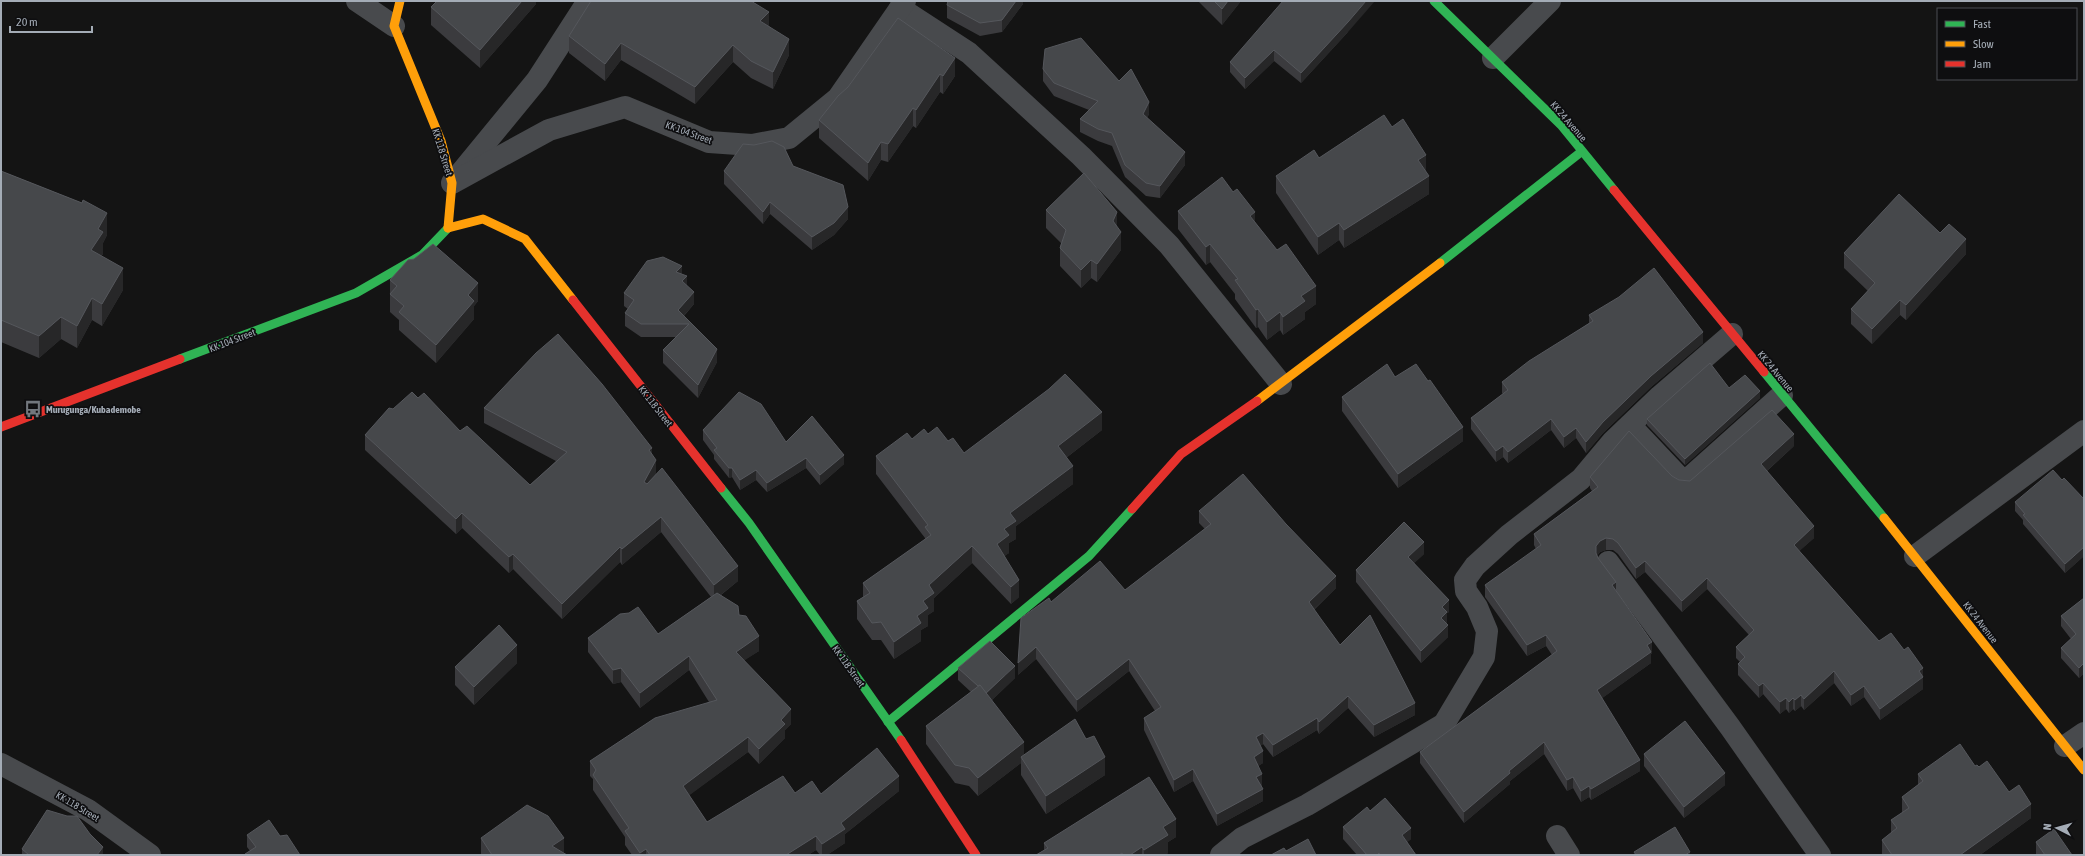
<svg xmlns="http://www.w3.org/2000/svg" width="2085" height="856" font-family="'Asap Condensed',sans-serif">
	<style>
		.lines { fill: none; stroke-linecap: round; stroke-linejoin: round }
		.street { stroke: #484a4d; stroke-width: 22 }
		.fast { stroke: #30b455; stroke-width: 9 }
		.slow { stroke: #ff9f0a; stroke-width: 9 }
		.jam { stroke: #e5322d; stroke-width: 9 }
		.wall { fill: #3b3b3e }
		.shaded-wall { fill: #272728 }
		.building { fill: #46484b; stroke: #55575c }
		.labels { text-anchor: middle; stroke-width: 3.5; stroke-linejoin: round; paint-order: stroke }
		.street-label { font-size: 10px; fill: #a4acb6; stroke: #0e0e10 }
		.poi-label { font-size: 10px; font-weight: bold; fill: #a4acb6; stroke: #0e0e10; text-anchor: start }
	</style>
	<rect width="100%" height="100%" fill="#141414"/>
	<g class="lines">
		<!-- street -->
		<g class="street">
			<path d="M357,1l37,25"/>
			<path d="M900,8l69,45 112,103 88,89 112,139"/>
			<path d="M1493,58l57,-57"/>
			<path d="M459,175l78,-95 51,-79"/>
			<path d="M452,183l97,-53 76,-23 84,35 43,3 37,-7 49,-40 67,-97"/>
			<path d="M1630,425l51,54 6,1 95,-85"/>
			<path d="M1915,556l169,-125"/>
			<path d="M1608,562l122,165 90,128"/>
			<path d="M2065,746l19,-13"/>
			<path d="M1,764l87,46 62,45"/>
			<path d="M1557,836l12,19"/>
			<path d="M1221,855l21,-17 65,-33 137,-81 40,-67 3,-26 -10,-24 -11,-16 -1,-11 10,-14 34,-31 72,-56 31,-37 48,-46 72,-62"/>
		</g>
		<!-- fast -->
		<g class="fast">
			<path d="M1434,1l127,124 53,65"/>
			<path d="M1440,263l141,-111"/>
			<path d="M180,359l176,-66 66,-38 26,-27"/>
			<path d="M1764,372l120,146"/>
			<path d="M721,488l28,35 152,217"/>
			<path d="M888,722l201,-166 43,-47"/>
		</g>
		<!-- slow -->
		<g class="slow">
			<path d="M400,1l-6,25 47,115 11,42 -4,45"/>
			<path d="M448,228l35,-9 42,20 48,61"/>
			<path d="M1257,401l183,-138"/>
			<path d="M1884,518l200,252"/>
		</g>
		<!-- jam -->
		<g class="jam">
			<path d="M1614,190l150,182"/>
			<path d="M573,300l148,188"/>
			<path d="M1,427l179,-68"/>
			<path d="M1132,509l49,-55 76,-53"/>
			<path d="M901,740l75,115"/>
		</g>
	</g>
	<!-- wall -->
	<g class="wall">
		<path d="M536,1v3l-56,64 -49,-43v-18z"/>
		<path d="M1023,1v3l-21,28 -22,4 -33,-18v-13z"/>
		<path d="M1198,1h43l-19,24z"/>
		<path d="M898,18l57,58 -12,18 -3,-2 -24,36 -3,-2 -25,36 -7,-2 -13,21 -49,-43v-18l29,-33z"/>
		<path d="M769,26l20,29 -16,34 -22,-11 -18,-16 -38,42 -74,-44 -16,21 -36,-28v-17z"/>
		<path d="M1348,32l-47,51 -27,-22 -29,28 -15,-17v-10z"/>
		<path d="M1043,69l76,12 30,33 -2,4 38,47 -25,33 -14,-2 -21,-19 -13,-31 -14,-5 -18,-9v-13l9,-9 -35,-14 -11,-15z"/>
		<path d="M1392,127l34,45 3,22 -85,54 -5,-8 -21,15 -42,-62v-17z"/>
		<path d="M793,166l55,53 -14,16 -22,15 -42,-36 -7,10 -39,-40v-13z"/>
		<path d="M1,171l81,32 25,32 -4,8v11l-2,2 22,34 -21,36 -10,-6 -15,28 -16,-9 -22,19 -38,-16z"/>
		<path d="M1046,210l71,17 4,23 -24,32 -6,-4 -10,10 -21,-22v-18l1,-5 -15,-15z"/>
		<path d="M1178,211l77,11 61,82 -11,8v7l-22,16 -3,-5 -13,10 -9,-13 -2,1 -21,-29v-5l-25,-32 -4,3 -28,-36z"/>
		<path d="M1940,233l26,21 -60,66 -6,-5 -28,29 -21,-20v-15l17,-18 -24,-23v-15z"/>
		<path d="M682,274l12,30 -10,12 33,46 -19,36 -35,-35v-13l13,-13h-35l-16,-11v-13l3,-4 -4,-3v-13z"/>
		<path d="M390,280l88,21 -4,5v13l-38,44 -37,-33v-10l-9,-8z"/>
		<path d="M1589,315l114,28 -52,44 -48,46 -17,20 -10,-15 -12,10 -13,-18 -43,33 -5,-6 -7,5 -25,-33v-11l32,-24 -1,-1v-11l87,-59z"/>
		<path d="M1395,377l68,64 -65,47 -56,-77v-14z"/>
		<path d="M1729,388l31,10 -75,67 -38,-40v-6z"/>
		<path d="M418,398l42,33 70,54 26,-24 -72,-38v-15l168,46 4,20 82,107 -17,14 18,20 20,36 -15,9 47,64 -6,6v8l-26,26 -11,-12 -59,43 18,27 88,-29 26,1 78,-3 -54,43v9l-18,12h-7l-4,-5 -8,5h-176l-7,-10v-8l-32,-47v-11l-3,-3v-15l119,-59 -20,-32 -49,38 -19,-26 -8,2 -25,-32v-14l70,-4 53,-37 -50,-65 -39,33 -2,-3 -58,57 -49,-50 -4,4 -47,-45 -6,6 -91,-84v-15l28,-26z"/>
		<path d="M703,430l83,12 58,22 -24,21 -14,-17 -39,24 -11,-12 -16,10 -8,-13 -3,1 -15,-19v-4l-11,-15z"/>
		<path d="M1102,430l-36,28 7,26 -57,42v13l-7,4v10l-5,3 15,41 -8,7 -39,-41 -38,35v13l-6,4v11l-7,4v11l-27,18 -13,-19h-9l-15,-21v-18l6,-4v-14l62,-43v-2l-49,-64v-18l36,-17 16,-5 20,7 16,12z"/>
		<path d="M1794,446l-27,25 47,67 -15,13 80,90 25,9 19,18v21l-43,31 -16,-23 -13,9 -17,-23 -30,27 -3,-4 -6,5 -2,-2 -4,4 -3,-4 -6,5 -17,-20 -4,4 -21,-23v-11l2,-2 -4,-4v-11l13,-12 -42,-46 -25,23 -37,-40 -9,7 -18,-25 -5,-4h-7l-6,2 -3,4 19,34 36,63 -1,1v9l-49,35 38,73 -49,29 -2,-3 -8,5 -8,-14 -6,3 -23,-37 -34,27v3l-46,39 -44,-60v-11l132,-97 -6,-9 -19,10 -42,-59v-12l51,-36 -2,-4v-11l58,-43 -2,-3v-11l82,-1 7,4 11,1z"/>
		<path d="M2062,480l22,19v57l-19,17 -42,-49v-4l-8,-9v-9z"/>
		<path d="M1199,511l137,77 -22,22 26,35 75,70 -41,22 -26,-29 -29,26 -2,-4 -44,27 -10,-13 -3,2 3,17 -5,3 4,20h-1l2,15 -46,25 -24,-45 -19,11 -30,-62v-12l11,-7 -26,-40 -52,41 -41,-53 -18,16 33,-73 74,-12 80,-61 -6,-6z"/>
		<path d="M1424,554l-10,9 35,49 -2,1v11l1,13 -27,26 -65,-81v-12z"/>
		<path d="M2084,598v75l-5,5 -18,-20v-10l10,-9 -10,-13v-10z"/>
		<path d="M517,663l-43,42 -19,-20v-18z"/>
		<path d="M958,668l57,10 -23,22 32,54 81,21 -59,39 -25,-39v-12l-43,33 -9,-10 -14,-3 -29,-39v-18l45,-34 -13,-12z"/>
		<path d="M1644,754l81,31 -41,33 -40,-52z"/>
		<path d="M1975,766l4,1 30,25 22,26 -51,37h-98v-15l9,-7v-13l11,-7v-16l16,-12v-11z"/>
		<path d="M1370,811l41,28 -4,3 9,13h-59l-14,-16v-12z"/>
		<path d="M247,835l33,1 20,19h-55v-1l5,-3 -3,-4z"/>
		<path d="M1176,837l-8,5v11l-3,2h-129l8,-5v-7z"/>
		<path d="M481,838l83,15 3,2h-85l-1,-1z"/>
		<path d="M2036,842l36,13h-36z"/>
		<path d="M22,849l81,6h-81z"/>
	</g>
	<!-- shaded-wall -->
	<g class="shaded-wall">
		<path d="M522,1h14v3l-56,64v-18z"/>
		<path d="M1016,1h7v3l-21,28v-12z"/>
		<path d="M1228,1h13l-19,24v-16z"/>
		<path d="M1366,1h9l-27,31 -47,51v-10z"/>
		<path d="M769,12v17l-9,-8z"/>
		<path d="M789,39v16l-16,34v-17z"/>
		<path d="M621,43v17l-16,21v-17z"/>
		<path d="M733,45v17l-38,42v-17z"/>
		<path d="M1274,50v11l-29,28v-11z"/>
		<path d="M955,58v18l-12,18v-18z"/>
		<path d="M940,74v18l-24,36v-18z"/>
		<path d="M1149,102v12l-6,13v-13z"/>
		<path d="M913,108v18l-25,36v-18z"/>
		<path d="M881,142v18l-13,21v-18z"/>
		<path d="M1185,152v13l-25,33v-12z"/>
		<path d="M1426,155v17l-8,-12z"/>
		<path d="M1429,176v18l-85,54v-18z"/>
		<path d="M770,202v12l-7,10v-12z"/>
		<path d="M848,207v12l-14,16 -22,15v-13z"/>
		<path d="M1117,212v18l-4,-9z"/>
		<path d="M1255,212v19l-5,-15z"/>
		<path d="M107,213v22l-4,8v11l-12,18v-22l7,-21z"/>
		<path d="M1339,223v17l-21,15v-18z"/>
		<path d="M1121,232v18l-24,32v-18z"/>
		<path d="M1966,239v15l-60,66v-15z"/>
		<path d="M1210,244v18l-4,3v-18z"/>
		<path d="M1091,260v18l-10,10v-18z"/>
		<path d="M682,266v12l-6,-6z"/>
		<path d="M123,268v22l-21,36v-22z"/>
		<path d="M687,276v12l-5,-7z"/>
		<path d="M478,283v18l-4,5v13l-38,44v-18l32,-50z"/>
		<path d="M1316,286v18l-11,8v7l-22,16v-18l18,-21z"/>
		<path d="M694,292v12l-16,18v-12z"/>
		<path d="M92,298v22l-15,28v-22z"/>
		<path d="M1900,300v15l-28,29v-15z"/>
		<path d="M1258,309v18l-2,1v-18z"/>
		<path d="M1280,312v18l-13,10v-18z"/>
		<path d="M61,317v22l-22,19v-22z"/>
		<path d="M1703,332v11l-52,44 -48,46 -17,20v-11l17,-20 48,-46z"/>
		<path d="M717,349v13l-19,36v-13z"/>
		<path d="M1760,391v7l-75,67v-6z"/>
		<path d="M1102,412v18l-44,34v-18z"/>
		<path d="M1551,419v11l-43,33v-11z"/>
		<path d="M1463,427v14l-65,47v-14z"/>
		<path d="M1576,428v10l-12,10v-11z"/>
		<path d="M1794,434v12l-33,30v-12z"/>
		<path d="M1503,446v11l-7,5v-11z"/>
		<path d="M652,448v15l-3,-13z"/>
		<path d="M844,455v9l-24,21v-10z"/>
		<path d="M806,458v10l-39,24v-9z"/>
		<path d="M656,460v15l-12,22v-15z"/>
		<path d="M1073,466v18l-57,42v13l-7,4v10l-12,9v-18l7,-15 6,-16z"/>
		<path d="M729,468h3v9l-3,1z"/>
		<path d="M756,470v10l-16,10v-10z"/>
		<path d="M462,513v15l-6,6v-15z"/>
		<path d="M661,517v15l-39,33v-16z"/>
		<path d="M1814,526v12l-20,18v-11z"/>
		<path d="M1606,538v12l-6,2 -4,5v-11l4,-5z"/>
		<path d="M1424,542v12l-16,15v-12z"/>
		<path d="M972,546v17l-38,35v13l-6,4v11l-7,4v11l-27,18v-17l23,-26 6,-15 6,-16z"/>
		<path d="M620,547v15l-58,57v-15z"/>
		<path d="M2084,547v9l-19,17v-9z"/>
		<path d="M513,554v15l-4,4v-16z"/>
		<path d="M1645,561v11l-9,7v-11z"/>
		<path d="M738,566v15l-24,19v-15z"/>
		<path d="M1336,576v12l-27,26v-12z"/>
		<path d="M1707,578v11l-25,23v-11z"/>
		<path d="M1019,580v17l-8,7v-17z"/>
		<path d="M1616,582v12l-4,-9z"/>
		<path d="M1449,600v12l-2,1v11l-6,6 1,-23z"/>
		<path d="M1448,625v12l-27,26v-12z"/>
		<path d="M1546,635v11l-19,10v-11z"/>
		<path d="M759,636v15l-23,15v-14z"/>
		<path d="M1652,642v11l-1,1v9l-54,39v-12l50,-45z"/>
		<path d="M517,645v18l-43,42v-18z"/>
		<path d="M1036,647v12l-18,16v-12z"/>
		<path d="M689,656v14l-49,38v-15z"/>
		<path d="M1129,659v12l-52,41v-12z"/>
		<path d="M2084,663v10l-5,5v-10z"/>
		<path d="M1015,666v12l-29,28v-12z"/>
		<path d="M621,668v14l-8,2v-14z"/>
		<path d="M1923,668v21l-43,31v-11l39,-38z"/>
		<path d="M1834,671v12l-30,27v-11z"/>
		<path d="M1763,683v11l-4,4v-12z"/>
		<path d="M1864,686v11l-13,9v-11z"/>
		<path d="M1801,695v11l-6,5v-11z"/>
		<path d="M1348,696v12l-29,26v-12z"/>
		<path d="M1786,698v11l-6,5v-12z"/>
		<path d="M1793,698v11l-4,4v-11z"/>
		<path d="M1415,703v12l-41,22v-12z"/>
		<path d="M791,709v15l-6,6v8l-26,26v-15l22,-29z"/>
		<path d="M1317,718v12l-44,27v-12z"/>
		<path d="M1263,733v11l-7,5v-12z"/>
		<path d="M748,737v15l-65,48v-14z"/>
		<path d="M1024,742v18l-3,-3v6l-43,33v-18z"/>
		<path d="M1544,742v12l-34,27v3l-46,39v-11l45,-41z"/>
		<path d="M1263,751v12l-9,6v-12z"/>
		<path d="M1105,757v18l-59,39v-18z"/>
		<path d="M1640,760v11l-49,29v-11z"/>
		<path d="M1193,769v12l-19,11v-12z"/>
		<path d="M1725,773v12l-41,33v-11z"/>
		<path d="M1262,774v12l-6,3v-12z"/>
		<path d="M899,776v15l-54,43v9l-18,12h-5v-11l19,-21z"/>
		<path d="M1573,777v11l-6,3v-11z"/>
		<path d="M1589,786v11l-8,5v-11z"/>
		<path d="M1263,789v12l-46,25v-12z"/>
		<path d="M2031,804v14l-51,37h-20z"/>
		<path d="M1176,819v18l-8,5v11l-3,2h-21v-5l19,-23z"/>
		<path d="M1411,828v11l-9,8v-12z"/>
		<path d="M816,836v14l-8,5h-22z"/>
		<path d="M564,838v15l-12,-7z"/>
		<path d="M103,847v8h-6z"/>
		<path d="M1142,847v8h-12z"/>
		<path d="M646,849v6h-6v-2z"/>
		<path d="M1690,852v3h-5z"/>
	</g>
	<!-- building -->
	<g class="building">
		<path d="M437,1h85l-42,49 -49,-43z"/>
		<path d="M591,1h160l18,11 -9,9 29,18 -16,33 -22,-11 -18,-16 -38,42 -74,-44 -16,21 -36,-28z"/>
		<path d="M948,1h68l-14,19 -22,3 -33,-18z"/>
		<path d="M1214,1h14l-6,8z"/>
		<path d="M1283,1h83l-18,21 -47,51 -27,-23 -29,28 -15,-16z"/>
		<path d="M898,18l57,40 -12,18 -3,-2 -24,36 -3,-2 -25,36 -7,-2 -13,21 -49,-43 19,-24 10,-9z"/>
		<path d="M1081,38l38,43 12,-12 18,33 -6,12 42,38 -25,34 -14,-3 -21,-18 -13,-32 -14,-4 -18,-10 18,-18 -44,-18 -11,-14 2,-20z"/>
		<path d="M1384,115l8,12 11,-8 23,36 -8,5 11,16 -85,54 -5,-7 -21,14 -42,-61 38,-26 5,8z"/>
		<path d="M772,141l12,6 9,19 50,19 5,22 -14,16 -22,14 -42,-35 -7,10 -39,-41 19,-27 11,1z"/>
		<path d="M1,171l81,32 1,-3 24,13 -9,16 5,3 -12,18 32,18 -21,36 -10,-6 -15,28 -16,-9 -22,19 -38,-16z"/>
		<path d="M1084,173l33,39 -4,9 8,11 -24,32 -6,-4 -10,10 -21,-22 6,-18 -20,-20z"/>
		<path d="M1222,177l11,15 4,-3 18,23 -5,4 27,34 9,-6 30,42 -15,10 4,5 -22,16 -3,-5 -13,10 -9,-13 -2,1 -21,-30 3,-1 -28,-35 -4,3 -28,-36z"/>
		<path d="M1899,194l41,39 9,-9 17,15 -60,66 -6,-5 -28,29 -21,-20 24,-26 -31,-30z"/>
		<path d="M433,244l45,39 -10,12 6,6 -38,44 -37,-33 5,-6 -14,-12 7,-8 -7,-6 18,-20 6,-1z"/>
		<path d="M663,257l19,9 -6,6 11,4 -5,5 12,11 -16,18 39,39 -19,36 -35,-35 26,-26h-48l-16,-11 9,-13 -10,-7 23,-32z"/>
		<path d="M1654,268l49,64 -52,44 -48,46 -17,20 -10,-14 -12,9 -13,-18 -43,33 -5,-6 -7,5 -25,-33 37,-28 -6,-8 27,-21 64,-40 -4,-6 30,-18z"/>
		<path d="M558,334l44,50 50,64 -3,2 7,10 -12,22 3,2 15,-16 76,98 -24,19 -53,-68 -39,32 -2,-2 -58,57 -49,-50 -4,3 -47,-44 -6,6 -91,-84 24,-27 4,1 19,-17 6,6 6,-5 36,38 7,-5 63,59 37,-33 -83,-44 52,-55z"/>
		<path d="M1710,363l19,25 16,-13 15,16 -75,68 -38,-40z"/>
		<path d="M1387,364l8,13 21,-13 12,17 2,-1 33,47 -65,47 -56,-77z"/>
		<path d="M1065,374l37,38 -44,34 15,20 -63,47 6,8 -12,8 5,6 -12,9 22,36 -8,7 -39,-41 -43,39 5,8 -11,8 5,7 -11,8 4,7 -27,19 -13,-20 -9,1 -15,-22 13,-8 -7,-10 68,-48 -6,-8 3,-2 -52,-69 31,-23 5,6 12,-10 4,5 9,-7 11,14 5,-3 11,15 85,-64z"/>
		<path d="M739,392l22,12 25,38 26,-26 32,39 -24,20 -14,-17 -39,25 -11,-13 -16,10 -8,-12h-3l-15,-18 3,-2 -14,-18z"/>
		<path d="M1772,410l22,24 -33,30 53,62 -20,19 85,96 12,-8 13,17 4,-3 15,21 -4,3 4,6 -43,32 -16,-23 -13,9 -17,-24 -30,28 -3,-4 -6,5 -2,-2 -4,4 -3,-4 -6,4 -17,-19 -4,3 -21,-22 7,-7 -9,-10 18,-17 -47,-52 -25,23 -37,-40 -9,7 -18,-25 -5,-4 -7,-1 -6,3 -4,5v7l2,5 18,24 -4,3 40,57 -5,3 4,7 -54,38 43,70 -49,29 -2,-3 -8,5 -8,-14 -6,3 -23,-38 -35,29 1,2 -46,39 -44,-60 137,-101 -11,-16 -19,10 -42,-60 56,-40 -7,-11 64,-47 -8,-10 39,-46 43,45 7,4 11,1z"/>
		<path d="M2053,470l9,10 2,-2 20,21v48l-19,17 -42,-49 2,-1 -10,-12z"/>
		<path d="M1243,474l43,50 50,52 -27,26 12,17 19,26 30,-30 45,88 -41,22 -26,-29 -29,26 -2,-4 -44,27 -10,-12 -7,4 7,14 -9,6 8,17 -6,3 7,12 -46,25 -24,-45 -19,11 -30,-62 17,-11 -32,-48 -52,41 -41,-53 -18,16 3,-45 28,-20 2,4 49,-41 25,29 86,-66 -12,-13z"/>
		<path d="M1404,522l20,20 -16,15 41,43 -7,7 5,5 -6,6 7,7 -27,26 -65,-81z"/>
		<path d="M717,593l21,13 1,9 7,1 13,20 -23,16 55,57 -10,11 4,4 -26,25 -11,-12 -65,49 24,36 76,-46 12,17 17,-12 9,13 56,-46 22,28 -58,47 4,6 -23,15 -6,-8 -30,19h-136l-4,-6 -6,4 -15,-22 4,-3 -36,-53 3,-5 -6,-9 65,-43 62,-18 -28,-44 -49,37 -19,-25 -8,2 -25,-32 32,-24 9,-1 9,-6 20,27z"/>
		<path d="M2084,598v65l-5,5 -18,-20 15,-14 -15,-18z"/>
		<path d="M499,625l18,20 -43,42 -19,-20z"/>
		<path d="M990,641l25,25 -29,27 -6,-8 -2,1 -20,-18z"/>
		<path d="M980,685l44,57 -46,36 -9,-10 -14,-3 -29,-39z"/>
		<path d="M1075,719l11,20 8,-3 11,21 -59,39 -25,-39z"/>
		<path d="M1685,721l40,52 -41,34 -40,-53z"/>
		<path d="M1960,744l15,22 2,-1 2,2 8,-6 22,31 10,-7 12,19 -71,51h-68l-10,-15 15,-12 -6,-8 18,-12 -7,-11 21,-16 -5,-7z"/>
		<path d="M1149,777l27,42 -13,8 5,8 -24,15 -2,-3 -12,8h-7l-1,-2 -3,2h-83l12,-7 -4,-5z"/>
		<path d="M1385,798l26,30 -9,7 14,20h-36l-1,-2 -2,2h-10l-24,-28 24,-20 3,4z"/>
		<path d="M527,805l21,11 16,22 -12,8 15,9h-75l-11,-17z"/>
		<path d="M47,810l20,6h10l13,18 13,13 -6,8h-68l-7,-6z"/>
		<path d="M269,820l11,16 7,-1 13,20h-54l-1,-1 11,-7 -9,-12z"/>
		<path d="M1675,827l15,25 -5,3h-49l-2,-3z"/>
		<path d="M2054,829l18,26h-27l-9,-13z"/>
		<path d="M1308,839l8,16h-45l13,-7 2,3z"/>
	</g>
	<!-- icons -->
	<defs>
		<g id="bus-bare" transform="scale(1.38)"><path d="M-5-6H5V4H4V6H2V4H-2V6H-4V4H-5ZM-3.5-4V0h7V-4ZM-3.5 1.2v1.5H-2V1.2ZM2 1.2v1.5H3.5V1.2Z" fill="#72777d" stroke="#0e0e10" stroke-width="2.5" paint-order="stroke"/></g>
	</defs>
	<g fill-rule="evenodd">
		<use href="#bus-bare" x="33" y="409"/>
	</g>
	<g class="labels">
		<!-- street labels -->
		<g class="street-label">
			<text transform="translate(1569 121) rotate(49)" y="4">KK 24 Avenue</text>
			<text transform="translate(689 132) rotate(20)" y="4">KK 104 Street</text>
			<text transform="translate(443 152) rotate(73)" y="4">KK 118 Street</text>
			<text transform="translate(232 340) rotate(-21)" y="4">KK 104 Street</text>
			<text transform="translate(1776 371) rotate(50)" y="4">KK 24 Avenue</text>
			<text transform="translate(656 406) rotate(52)" y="4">KK 118 Street</text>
			<text transform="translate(1981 622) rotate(52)" y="4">KK 24 Avenue</text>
			<text transform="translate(849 666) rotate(55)" y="4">KK 118 Street</text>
			<text transform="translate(78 806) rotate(31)" y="4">KK 118 Street</text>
		</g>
		<!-- poi labels -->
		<g class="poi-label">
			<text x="46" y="413">Murugunga/Kubademobe</text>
		</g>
	</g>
	<!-- border -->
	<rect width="2085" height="856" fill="none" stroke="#a4acb6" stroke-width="4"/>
	<!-- legend -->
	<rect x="1937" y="8" width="140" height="72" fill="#0e0e10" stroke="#4a4d52"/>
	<rect x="1945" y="21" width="20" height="6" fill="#30b455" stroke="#4a4d52"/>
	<text x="1973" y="28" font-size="12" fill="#a4acb6">Fast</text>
	<rect x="1945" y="41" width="20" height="6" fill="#ff9f0a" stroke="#4a4d52"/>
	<text x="1973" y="48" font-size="12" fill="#a4acb6">Slow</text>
	<rect x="1945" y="61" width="20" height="6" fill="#e5322d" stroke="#4a4d52"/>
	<text x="1973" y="68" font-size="12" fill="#a4acb6">Jam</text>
	<!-- north arrow -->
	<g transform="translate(2057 828) rotate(276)" stroke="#0e0e10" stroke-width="3" paint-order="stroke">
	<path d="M0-3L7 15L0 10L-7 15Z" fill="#a4acb6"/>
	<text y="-6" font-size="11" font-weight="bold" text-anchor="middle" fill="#a4acb6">N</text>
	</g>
	<!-- scale -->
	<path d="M10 26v6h82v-6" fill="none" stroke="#a4acb6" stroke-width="2"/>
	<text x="16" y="26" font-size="12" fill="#a4acb6" stroke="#0e0e10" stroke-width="3" paint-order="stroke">20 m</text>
</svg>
